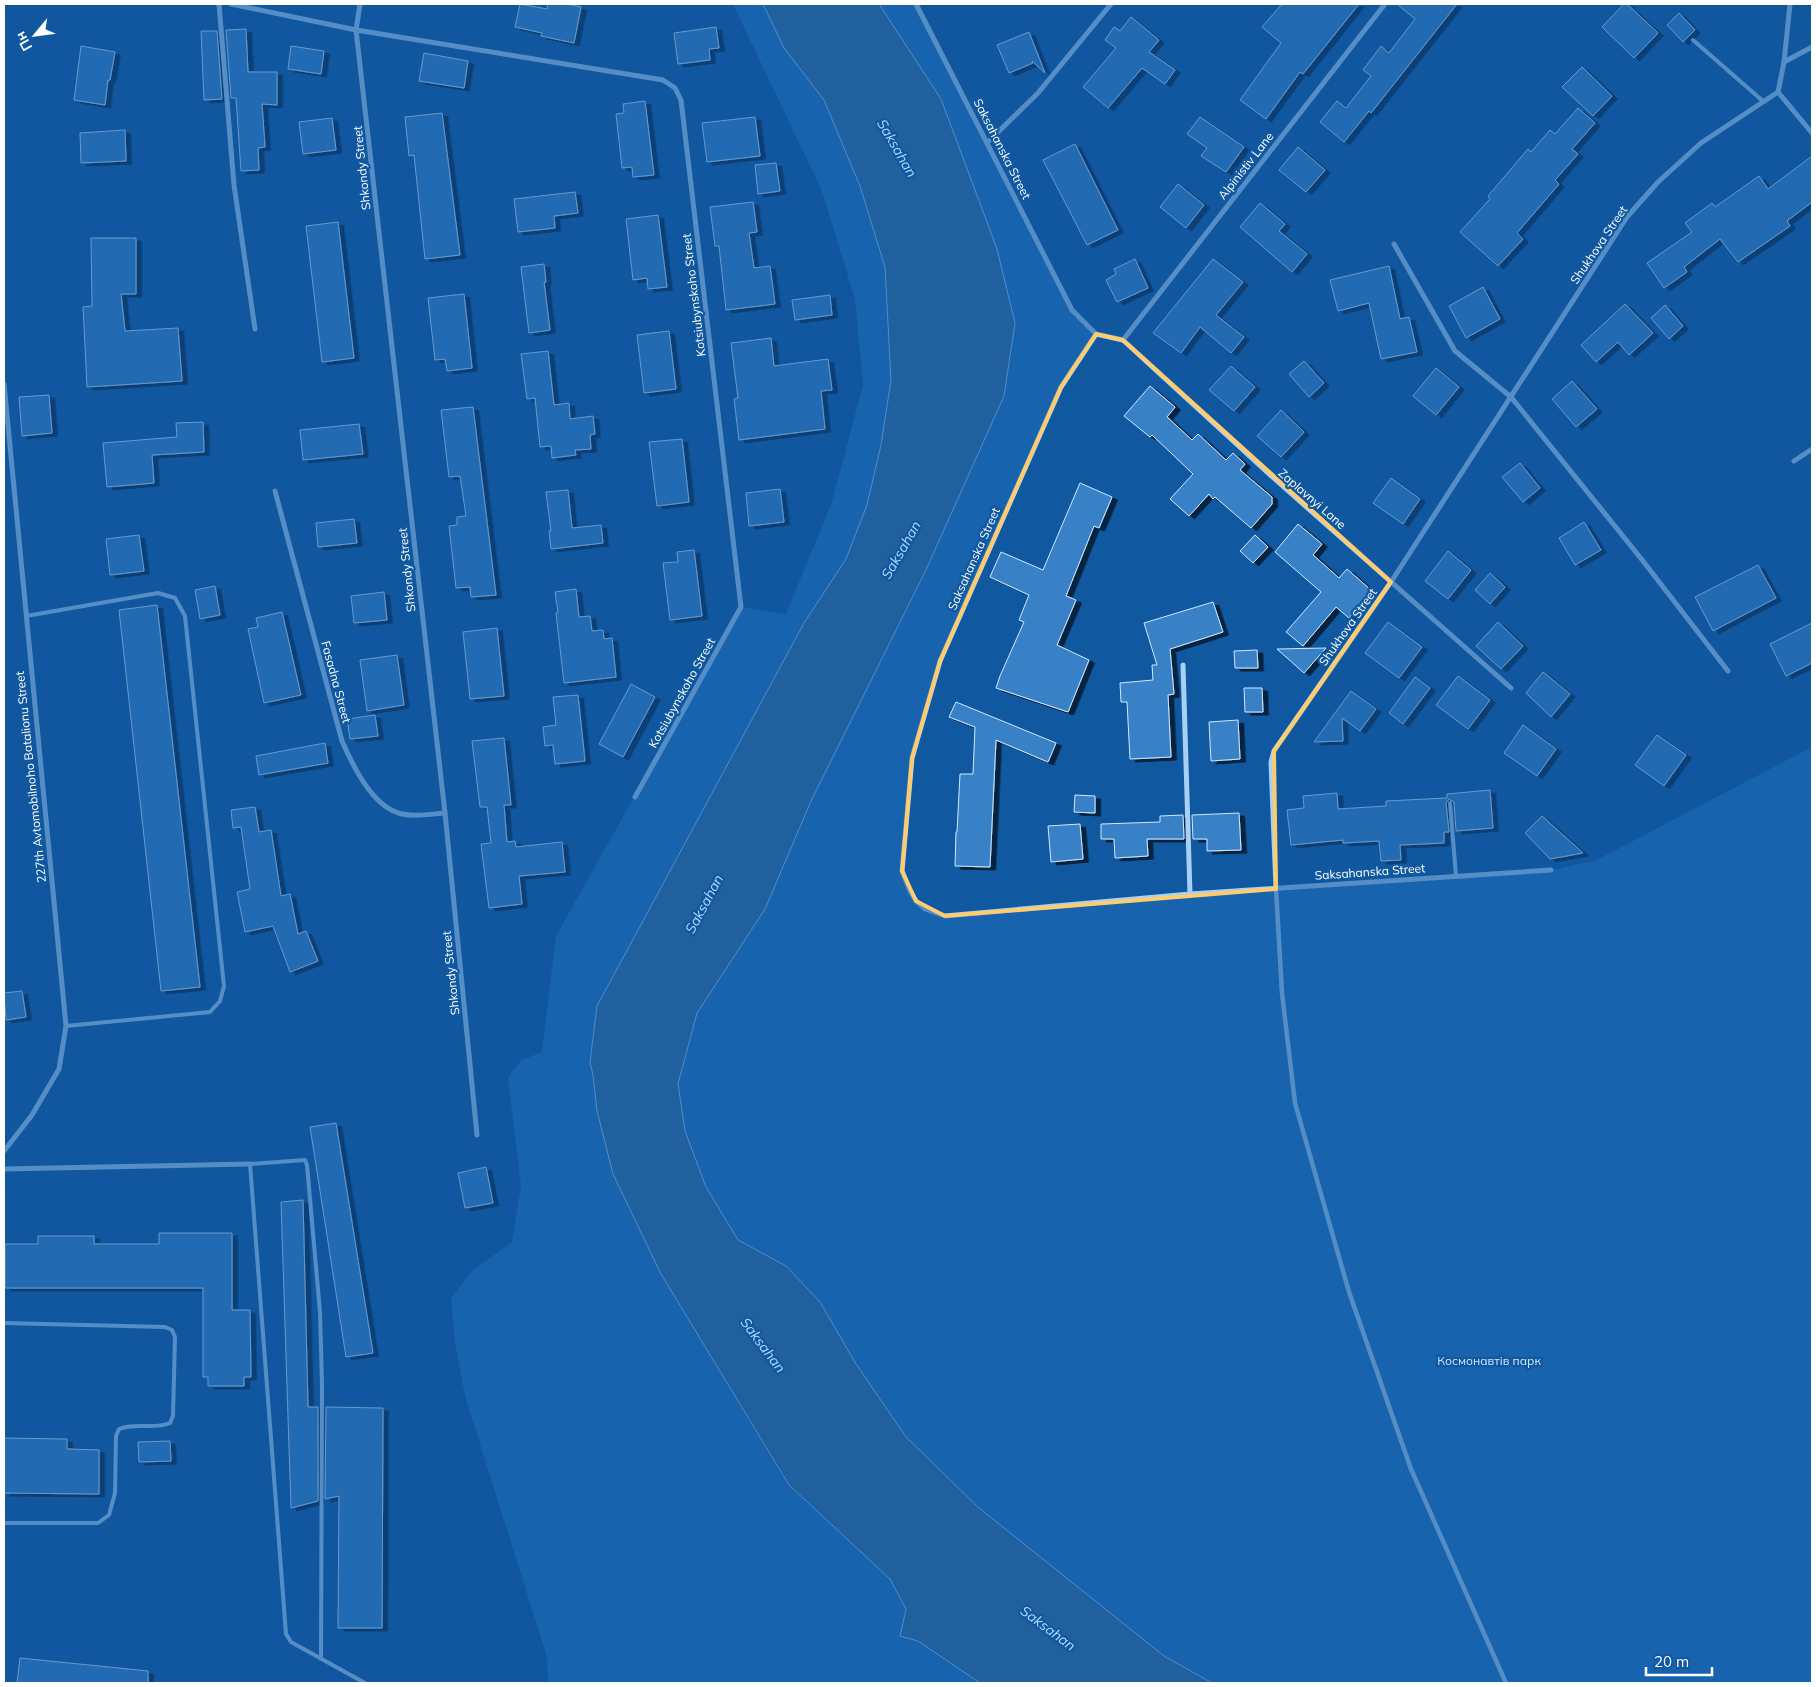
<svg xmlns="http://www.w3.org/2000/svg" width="1816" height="1687" font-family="Mulish,sans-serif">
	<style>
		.green { fill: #2372bf }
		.water { fill: #366a9d; stroke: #9accf9 }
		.building { fill: #3981c7; stroke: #d1e8fe; filter: url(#shadow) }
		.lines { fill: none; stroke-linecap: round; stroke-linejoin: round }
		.service { stroke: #a8d0f5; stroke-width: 4 }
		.pedestrian { stroke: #a8d0f5; stroke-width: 4.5 }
		.minor { stroke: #a8d0f5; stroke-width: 5 }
		.marked { fill: none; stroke: #ffcc6d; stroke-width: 4; stroke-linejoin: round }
		.labels { text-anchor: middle; stroke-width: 4.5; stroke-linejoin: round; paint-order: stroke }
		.street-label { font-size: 12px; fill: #fff; stroke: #1058a0 }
		.park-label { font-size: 12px; fill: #d1e8fe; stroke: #1058a0 }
		.water-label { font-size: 14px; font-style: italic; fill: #b5dafc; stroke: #1058a0 }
	</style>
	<defs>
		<filter id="shadow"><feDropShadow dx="5.5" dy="3" stdDeviation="0" flood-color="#0009"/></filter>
	</defs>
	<rect width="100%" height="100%" fill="#1058a0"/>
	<!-- green -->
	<g class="green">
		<path d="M733,4h30l21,44 40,52 36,86 25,81 6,113 -10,65 -14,60 -21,54 -42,64 -207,383 -7,56 3,13 4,36 16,63 48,100 127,211 102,94 16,30 -6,27 18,5 62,42h-432l-1,-26 -82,-261 -10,-54 -4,-43 19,-26 42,-31 9,-56 -13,-109 14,-17 20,-8 14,-116 185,-329 45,7 46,-112 31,-117 -8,-86 -33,-108z"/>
		<path d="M879,4h37l156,306 24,24 -35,53 -121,274 -28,97 -10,113 8,20 15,18 20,7 245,-22 361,-24 44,-9 217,-114v936h-600l-48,-27 -185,-148 -73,-71 -50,-73 -36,-62 -34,-36 -48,-26 -32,-53 -21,-56 -7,-47 19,-71 68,-104 46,-108 114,-229 79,-176 11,-73 -18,-74 -56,-150z"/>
	</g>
	<!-- water -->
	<path class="water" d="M763,4h116l62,95 56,150 18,74 -11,73 -79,176 -114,229 -46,108 -68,104 -19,71 7,47 21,56 32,53 48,26 34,36 36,62 50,73 73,71 185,148 48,27h-232l-62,-42 -18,-5 6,-27 -16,-30 -101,-94 -128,-211 -48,-100 -16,-63 -4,-36 -3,-13 7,-56 207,-383 42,-64 21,-54 14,-60 10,-65 -6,-113 -25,-81 -36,-86 -40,-52z"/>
	<!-- building -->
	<g class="building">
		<path d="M520,4l27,5 1,-5h19l14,3 -7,36 -33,-7 1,-3 -27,-6z"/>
		<path d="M1282,4h77l-56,70 -3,-2 -34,47 -26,-19 41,-57 -19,-16z"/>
		<path d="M1397,4h60l-86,109 -2,-2 -25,31 -24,-20 17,-21 9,7 25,-32 -8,-6 18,-24 8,7 26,-34z"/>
		<path d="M1624,4h3l31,29 -24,25 -32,-31z"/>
		<path d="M1679,13l16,17 -12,12 -16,-17z"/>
		<path d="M1131,17l28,23 -10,12 26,18 -10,14 -23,-16 -34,40 -25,-21 33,-39 -11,-8 9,-13 6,4z"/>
		<path d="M716,27l3,21 -10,1 1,11 -32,4 -4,-31z"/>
		<path d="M246,29l2,43h29v33l-15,-1 3,43 -7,1 1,22 -18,1 -5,-73h-5l-5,-68z"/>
		<path d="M201,31h16l5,68 -18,1z"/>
		<path d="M1029,32l16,41 -13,-12 1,2 -24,10 -12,-28z"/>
		<path d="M81,46l34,6 -5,28h-2l-3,25 -31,-5z"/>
		<path d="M291,46l33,5 -3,23 -33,-5z"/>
		<path d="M424,53l44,8 -4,27 -45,-7z"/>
		<path d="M1582,67l30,29 -19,20 -31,-29z"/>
		<path d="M645,101l9,74 -21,2 -1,-10 -10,1 -6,-54 8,-1 -1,-9z"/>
		<path d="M1578,108l17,15 -23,26 6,5 -23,26 4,4 -42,49 6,6 -25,27 -38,-34 30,-33 -2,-3 40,-47 3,3 19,-22 5,4z"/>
		<path d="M442,113l18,142 -35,4 -11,-104 -5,1 -4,-39z"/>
		<path d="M755,117l5,39 -53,6 -5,-39z"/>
		<path d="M1200,117l44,30 -18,25 -25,-16 6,-8 -20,-14z"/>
		<path d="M332,118l4,32 -33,4 -4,-32z"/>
		<path d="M125,130l1,31 -45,2 -1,-30z"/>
		<path d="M1075,144l43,86 -31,15 -44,-85z"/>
		<path d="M1298,147l27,23 -19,22 -27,-22z"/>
		<path d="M1812,156v46l-25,19 3,5 -52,36 -18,-23 -36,28 3,5 -23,16 -17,-25 45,-31 -7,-9 27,-20 3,4 44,-31 9,13z"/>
		<path d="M776,163l4,28 -22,3 -3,-29z"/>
		<path d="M1178,184l26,21 -18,23 -26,-21z"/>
		<path d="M575,192l3,21 -24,3 1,12 -37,4 -4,-33z"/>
		<path d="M753,202l4,30 -8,1 5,35 16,-2 5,38 -49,6 -7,-64h-4l-5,-39z"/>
		<path d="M1260,203l25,21 -6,7 28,23 -15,18 -52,-45z"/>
		<path d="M658,215l9,72 -19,2 -1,-11 -14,2 -7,-61z"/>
		<path d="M338,222l16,136 -32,4 -16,-136z"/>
		<path d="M91,238h45v56h-15l4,37 53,-3 4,53 -95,6 -4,-80 9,-1z"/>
		<path d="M1135,259l13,29 -31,14 -11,-22 10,-6 -2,-5z"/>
		<path d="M1213,259l30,23 -27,33 28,22 -13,16 -31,-26 -19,26 -28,-20z"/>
		<path d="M544,264l2,18h-2l6,48 -21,3 -8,-66z"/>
		<path d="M1389,266l11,53 9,-2 8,35 -36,7 -12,-56 -31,8 -8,-31z"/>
		<path d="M1483,287l17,32 -34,19 -17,-32z"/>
		<path d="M464,294l8,74 -25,3 -2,-12 -10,1 -7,-62z"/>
		<path d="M830,295l2,20 -37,5 -3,-20z"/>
		<path d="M1625,304l28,29 -24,22 -11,-13 -22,20 -15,-17z"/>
		<path d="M1665,305l18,21 -14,13 -18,-21z"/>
		<path d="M669,331l7,58 -32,4 -7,-58z"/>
		<path d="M771,338l3,28 54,-7 4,31 -11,1 4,38 -86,11 -5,-41 4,-1 -7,-55z"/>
		<path d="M548,351l6,54 15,-2 1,16 23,-3 2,18 -5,1 1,14 -16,1 1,5 -24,3 -1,-12 -11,1 -5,-49 -8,1 -6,-45z"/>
		<path d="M1304,361l20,22 -15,14 -20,-23z"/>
		<path d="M1231,366l24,21 -21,24 -25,-21z"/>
		<path d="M1436,368l23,19 -23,28 -23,-19z"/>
		<path d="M1572,381l25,28 -21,18 -24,-28z"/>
		<path d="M1150,386l25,21 -8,10 25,23 6,-6 28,26 7,-7 12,11 -5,6 32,27v7l-21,24 -36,-31 -2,2 -4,-5 -20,22 -19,-17 23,-25 -41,-39 -2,2 -26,-21z"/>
		<path d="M49,395l3,38 -30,3 -3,-39z"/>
		<path d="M473,407l23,188 -25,2 -1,-10 -14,1 -7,-62 8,-1v-8l9,-1 -6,-40 -11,1 -8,-67z"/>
		<path d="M1281,410l23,22 -23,25 -24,-21z"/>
		<path d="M203,422l1,30 -52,3 2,28 -47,4 -4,-44 74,-6 -1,-14z"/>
		<path d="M359,424l4,30 -60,6 -3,-30z"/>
		<path d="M682,439l7,63 -32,4 -8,-64z"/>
		<path d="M1520,463l20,25 -17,14 -21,-25z"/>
		<path d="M1391,478l29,21 -17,25 -30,-21z"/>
		<path d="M1080,483l32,14 -13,31 -5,-2 -28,70 10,4 -19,45 32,15 -21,52 -72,-24 4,-12 24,-54 -5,-2 10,-25 -39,-18 11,-25 42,18z"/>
		<path d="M780,489l4,33 -35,4 -3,-33z"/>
		<path d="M568,490l4,38 29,-3 2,18 -52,6 -2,-18h2l-5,-39z"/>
		<path d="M354,519l3,24 -39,4 -2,-24z"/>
		<path d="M1584,522l17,28 -26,15 -16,-27z"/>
		<path d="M1298,524l24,20 -9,11 26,23 8,-9 25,22 -23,27 -13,-11 -33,39 -17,-14 35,-40 -46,-40z"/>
		<path d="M139,535l5,36 -34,4 -4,-36z"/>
		<path d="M1255,535l13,12 -15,16 -13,-12z"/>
		<path d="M694,550l8,66 -32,4 -7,-57 15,-1 -1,-10z"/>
		<path d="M1448,551l23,19 -23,29 -23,-18z"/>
		<path d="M1758,565l18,33 -63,33 -18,-34z"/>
		<path d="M1490,573l15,14 -15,17 -15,-14z"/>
		<path d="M215,586l5,29 -20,4 -5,-29z"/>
		<path d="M576,589l3,28 11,-1 2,15 11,-1 1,9 8,-1 4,39 -52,6 -8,-70 2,-1 -3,-20z"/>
		<path d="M384,592l3,28 -33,3 -3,-27z"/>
		<path d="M1213,602l10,30 -53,17 4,45 -6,1 3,62 -41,2 -3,-57h-6l-1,-19 33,-3 -1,-15h5l-13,-42z"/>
		<path d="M157,605l43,382 -39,4 -42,-381z"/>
		<path d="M282,612l19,83 -37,8 -16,-74 10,-2 -2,-9z"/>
		<path d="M1388,622l34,25 -23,31 -34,-25z"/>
		<path d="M1498,622l25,24 -22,23 -25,-23z"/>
		<path d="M1812,623v40l-26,13 -16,-32z"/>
		<path d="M497,628l7,68 -34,3 -7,-67z"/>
		<path d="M1326,648l-22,25 -27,-24z"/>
		<path d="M1257,650l1,18h-23l-1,-17z"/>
		<path d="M397,655l7,50 -37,6 -7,-51z"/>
		<path d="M1543,672l27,22 -19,23 -25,-24z"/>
		<path d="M1458,676l32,24 -22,29 -32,-24z"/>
		<path d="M1415,677l15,11 -27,36 -14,-11z"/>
		<path d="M631,684l24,13 -32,60 -24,-13z"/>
		<path d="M1244,688h18l1,24h-18z"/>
		<path d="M1351,691l25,18 -16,22 -18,-13 1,23 -29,1z"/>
		<path d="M578,695l7,66 -30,3 -2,-19 -8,1 -2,-19 13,-2 -3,-28z"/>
		<path d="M956,702l100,41 -8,19 -52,-22 -6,127 -35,-1 1,-34h1l3,-58h13l2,-47 -26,-10z"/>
		<path d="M375,715l3,21 -28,3 -3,-20z"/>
		<path d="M1238,720l2,39 -29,2 -2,-39z"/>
		<path d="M1523,725l33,24 -19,27 -33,-23z"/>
		<path d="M1657,735l29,20 -22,31 -29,-21z"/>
		<path d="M504,738l7,67h-7l3,37 8,-1 1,6 46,-5 3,30 -46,4 3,28 -33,4 -8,-64 10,-1 -4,-36h-7l-8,-66z"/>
		<path d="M325,743l3,20 -69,12 -3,-19z"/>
		<path d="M1490,790l3,38 -37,3 -2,-29 -5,-3 -3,4 3,29h-5v11l-44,2 1,15 -20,1 -2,-20 -36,2v-3l-52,5 -4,-35 17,-2 -1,-12 34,-3 1,16 48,-3v-5l61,-3v-4z"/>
		<path d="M1075,795l20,1v17l-21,-1z"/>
		<path d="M255,807l4,25 12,-2 10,66 9,-2 8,40 8,-3 12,30 -28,11 -17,-46 -28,6 -8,-40 13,-3 -9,-62 -8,1 -2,-18z"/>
		<path d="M1239,813l2,37 -34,1v-12h-14l-1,-24z"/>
		<path d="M1183,815l1,24h-37l1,17 -33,2 -1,-19h-13v-15l59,-2v-6z"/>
		<path d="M1542,816l41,37 -33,6 -25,-26z"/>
		<path d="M1080,824l3,35 -32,3 -3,-36z"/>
		<path d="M22,991l4,26 -20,3 -2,-27z"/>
		<path d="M336,1123l37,230 -27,4 -36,-230z"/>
		<path d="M486,1167l7,36 -28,5 -7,-35z"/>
		<path d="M303,1200l5,207h10v94l-27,7 -10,-306z"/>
		<path d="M159,1233h73v77h18l1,67h-7v9h-36v-9h-5v-89h-198v-44h33v-8h56v8h65z"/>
		<path d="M326,1407l57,1 -1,220h-44l1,-132 -14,3z"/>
		<path d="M4,1438l63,1v10l32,1v44l-95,-1z"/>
		<path d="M170,1441l1,20 -32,1 -1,-20z"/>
		<path d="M20,1658l128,13v12h-131z"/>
	</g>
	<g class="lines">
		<!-- service -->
		<g class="service">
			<path d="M1693,40l71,62"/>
			<path d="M26,616l132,-23 17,5 10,18 39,370 -4,15 -10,11 -144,14"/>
			<path d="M1450,803l6,73"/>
			<path d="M4,1323l161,4 7,3 3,7 -2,79 -3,7c-16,7 -35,-1 -51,6l-3,7 -1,57 -6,22 -11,8h-94"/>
			<path d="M321,1659l1,-275 -2,-72 -13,-147 -2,-5 -55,4 36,470 5,8 74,41"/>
		</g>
		<!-- pedestrian -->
		<path class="pedestrian" d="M1276,889l6,104 13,110 54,189 62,177 95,214"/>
		<!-- minor -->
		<g class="minor">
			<path d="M219,4l15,181 21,144"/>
			<path d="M231,4l125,26 307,50 12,8 6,12 60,507 -106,190"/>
			<path d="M360,4l-4,26 89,783 32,322"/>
			<path d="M916,4l156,306 24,24 -35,53 -121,274 -28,97 -10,113 8,20 6,10 9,8 20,7 245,-22 361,-24"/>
			<path d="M1784,62l28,-15"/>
			<path d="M1778,92l34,41"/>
			<path d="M988,142l50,-49 73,-89"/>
			<path d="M1394,244l61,107 56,46 132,164 85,110"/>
			<path d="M1096,334l27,6 145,133 243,215"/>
			<path d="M1123,340l262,-336"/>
			<path d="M4,384l62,642 -7,43 -27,46 -28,36"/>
			<path d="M1794,461l18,-12"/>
			<path d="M275,491l67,250c11,25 31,67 60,73 13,3 30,0 43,-1"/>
			<path d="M1183,665l7,229"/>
			<path d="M1276,889l-5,-127 3,-11 117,-169 236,-365 31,-35 43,-39 77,-51 6,-30 6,-58"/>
			<path d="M4,1169l246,-5"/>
		</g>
	</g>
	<!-- marked area -->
	<path d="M0 0H1816V1687H0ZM1096,334l27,6 268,242 -117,169 2,138 -331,27 -29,-15 -14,-30 10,-113 28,-97 121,-274z" fill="#1058a0" fill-opacity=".55" fill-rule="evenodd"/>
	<path class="marked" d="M1096,334l27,6 268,242 -117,169 2,138 -331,27 -29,-15 -14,-30 10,-113 28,-97 121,-274z"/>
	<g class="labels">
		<!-- street labels -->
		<g class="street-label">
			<text transform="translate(1002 149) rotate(63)" y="4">Saksahanska Street</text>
			<text transform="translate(1246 166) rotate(-52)" y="4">Alpinistiv Lane</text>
			<text transform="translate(362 168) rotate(-96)" y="4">Shkondy Street</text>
			<text transform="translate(1599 245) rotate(-56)" y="4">Shukhova Street</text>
			<text transform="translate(694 295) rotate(-97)" y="4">Kotsiubynskoho Street</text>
			<text transform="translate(1312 499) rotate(41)" y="4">Zaplavnyi Lane</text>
			<text transform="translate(974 559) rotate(-66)" y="4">Saksahanska Street</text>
			<text transform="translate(407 570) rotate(-96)" y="4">Shkondy Street</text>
			<text transform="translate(1348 627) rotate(-55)" y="4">Shukhova Street</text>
			<text transform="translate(336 682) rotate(75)" y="4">Fasadna Street</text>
			<text transform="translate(682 693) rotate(-61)" y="4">Kotsiubynskoho Street</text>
			<text transform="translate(31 777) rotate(-96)" y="4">227th Avtomobilnoho Batalionu Street</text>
			<text transform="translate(1370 872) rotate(-4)" y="4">Saksahanska Street</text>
			<text transform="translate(451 973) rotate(-96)" y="4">Shkondy Street</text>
		</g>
		<!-- park labels -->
		<g class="park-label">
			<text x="1489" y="1365">Космонавтів парк</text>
		</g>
		<!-- water labels -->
		<g class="water-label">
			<text transform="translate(897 148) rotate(60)" y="5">Saksahan</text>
			<text transform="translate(901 550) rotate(-60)" y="5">Saksahan</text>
			<text transform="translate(704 904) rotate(-62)" y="5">Saksahan</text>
			<text transform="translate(763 1345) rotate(53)" y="5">Saksahan</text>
			<text transform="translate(1048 1628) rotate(37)" y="5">Saksahan</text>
		</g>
	</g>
	<!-- border -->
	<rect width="1816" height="1687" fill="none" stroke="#ffffff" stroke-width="10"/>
	<!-- north arrow -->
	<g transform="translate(35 35) rotate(241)" stroke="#1058a0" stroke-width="4" paint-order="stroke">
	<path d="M0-4L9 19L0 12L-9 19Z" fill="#ffffff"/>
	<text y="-8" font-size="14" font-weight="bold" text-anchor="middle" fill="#ffffff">Пн</text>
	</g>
	<!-- scale -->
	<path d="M1646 1667v8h66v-8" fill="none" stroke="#ffffff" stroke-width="2.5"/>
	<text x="1654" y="1667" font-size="15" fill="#ffffff" stroke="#1058a0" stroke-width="4" paint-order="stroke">20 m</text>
</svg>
